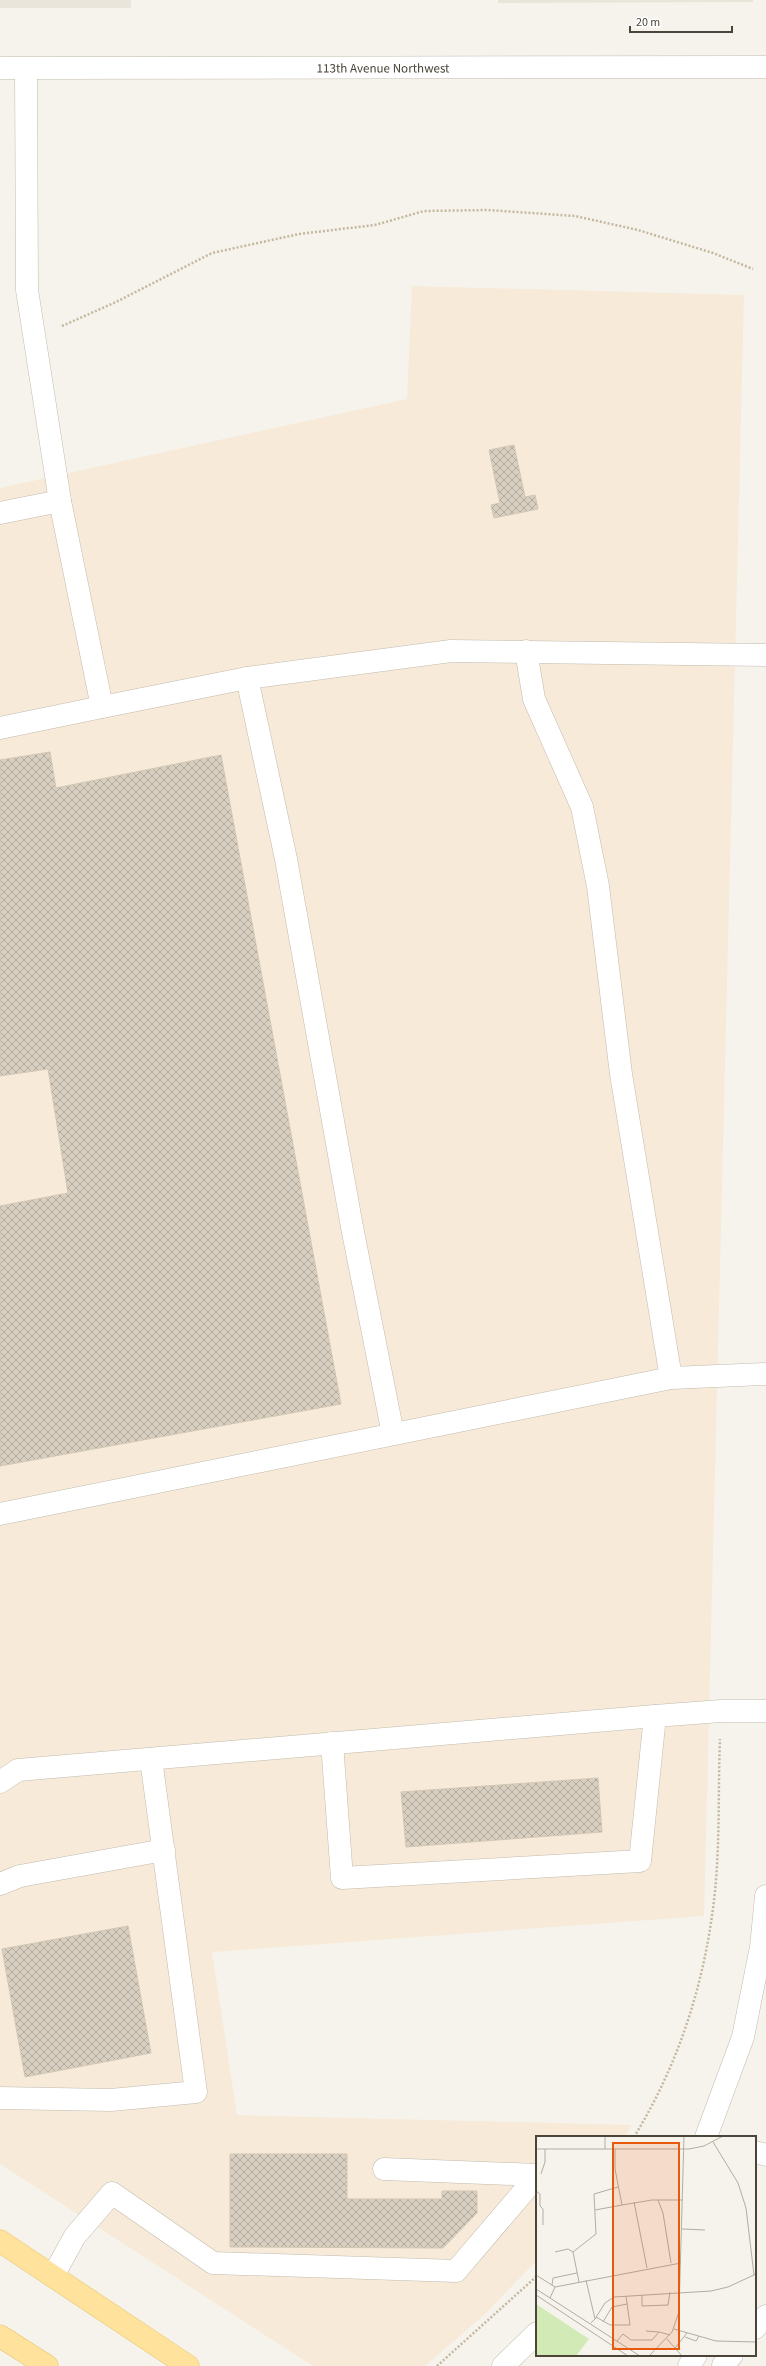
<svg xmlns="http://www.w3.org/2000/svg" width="766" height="2366" font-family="'Source Sans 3',sans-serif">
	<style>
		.residential { fill: #eae5da }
		.commercial { fill: #f7ead8 }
		.building { fill: url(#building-cross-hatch); stroke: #d3c7b4 }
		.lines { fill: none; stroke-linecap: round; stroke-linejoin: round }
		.minor-casing { stroke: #c2bbae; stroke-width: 23 }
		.major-casing { stroke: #e6c16a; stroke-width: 23 }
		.path { stroke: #c4b79f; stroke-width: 2.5; stroke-dasharray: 2 2; stroke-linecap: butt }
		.minor { stroke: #fff; stroke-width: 22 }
		.major { stroke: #ffe39c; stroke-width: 22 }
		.labels { text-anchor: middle; stroke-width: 3.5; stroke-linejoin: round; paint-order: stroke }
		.street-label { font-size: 13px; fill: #4b4439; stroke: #fff }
		.inset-road { fill: none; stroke: #b2ada4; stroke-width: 1 }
		.view { fill: #e8590c; fill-opacity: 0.15; stroke: #e8590c; stroke-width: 2 }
		.inset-edge { fill: none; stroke: #4b4439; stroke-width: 2 }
	</style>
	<defs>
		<pattern id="building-cross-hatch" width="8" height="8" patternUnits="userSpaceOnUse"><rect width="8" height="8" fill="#d8cfc1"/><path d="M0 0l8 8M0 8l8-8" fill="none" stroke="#b1aa9e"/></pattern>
	</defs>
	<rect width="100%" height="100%" fill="#f6f3ec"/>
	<!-- residential -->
	<g class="residential">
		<rect x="0" y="0" width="131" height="8"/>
		<path d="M498,0h255v2l-255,1z"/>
	</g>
	<!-- commercial -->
	<path class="commercial" d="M412,286l332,9 -40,1621 -492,36 25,163 395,10 -7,12h-88v123l-53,55 -59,51h-112l-313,-202v-1676l407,-89z"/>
	<!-- building -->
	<g class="building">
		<path d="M514,445l11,52 10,-2 3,14 -44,9 -3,-13 9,-2 -11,-53z"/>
		<path d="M50,752l6,36 165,-33 120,649 -341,62v-260l68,-13 -20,-124 -48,7v-316z"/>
		<path d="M598,1778l4,54 -196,15 -5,-55z"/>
		<path d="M128,1926l23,127 -126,24 -23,-128z"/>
		<path d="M230,2154h117v45h95v-8h35v22l-34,35 -213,-1z"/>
	</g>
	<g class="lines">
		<!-- minor casing -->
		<g class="minor-casing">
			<g id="minor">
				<path id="s1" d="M0,68l766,-1"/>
				<path d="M26,69l1,221 33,211 42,206 145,-29 204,-27 315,4"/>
				<path d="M0,513l60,-12"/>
				<path d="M526,651l8,48 48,108 16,79 23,188 50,304"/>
				<path d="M247,678l39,181 66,368 41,207"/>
				<path d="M0,728l102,-21"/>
				<path d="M0,1514l671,-136 95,-4"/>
				<path d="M332,1743l10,135 298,-17 15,-145"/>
				<path d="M0,1782l18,-12 637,-54 66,-5h45"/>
				<path d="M0,1884l20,-8 144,-26"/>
				<path d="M0,2098l111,2 85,-8 -45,-333"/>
				<path d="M706,2137l37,-100 18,-90 5,-51"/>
				<path d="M755,2152l11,3"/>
				<path d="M384,2169l153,6"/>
				<path d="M53,2276l22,-40 37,-43 101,70 243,8 81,-95"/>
				<path d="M755,2328l11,-12"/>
				<path d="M723,2365l9,-10"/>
				<path d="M503,2366l34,-33"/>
				<path d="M689,2366l7,-11"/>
			</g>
		</g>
		<!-- major casing -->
		<g class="major-casing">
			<g id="major">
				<path d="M0,2241l188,125"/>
				<path d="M0,2336l47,30"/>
			</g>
		</g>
		<!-- path -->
		<g class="path">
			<path d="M62,326l54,-24 96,-49 87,-19 76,-9 49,-14 64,-1 87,6 63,14 75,23 40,16"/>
			<path d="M634,2137c46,-75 72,-158 81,-246 5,-50 3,-102 5,-152"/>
			<path d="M437,2366l100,-90"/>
		</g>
		<!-- minor -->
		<use href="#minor" class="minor"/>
		<!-- major -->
		<use href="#major" class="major"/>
	</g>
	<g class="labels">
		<!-- street labels -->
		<g class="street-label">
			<text dy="5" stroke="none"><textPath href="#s1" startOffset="383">113th Avenue Northwest</textPath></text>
		</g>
	</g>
	<!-- overview -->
	<g transform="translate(536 2136)">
		<rect width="220" height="220" fill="#f6f3ec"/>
		<path d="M0,168l53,35 -13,17h-40z" fill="#d2eab5"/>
		<path class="inset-road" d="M177,6l25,41 8,25 8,67M0,13h153l15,-3 19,-10M69,13v-13M79,13v20l7,36 30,-5h31M5,38l4,-12v-13M0,55l4,3v12l3,3v16M122,64l5,13 8,50M98,66l13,66M59,74l27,-5M146,93l23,1M19,116l13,-3 5,3M0,139l19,12 126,-24M50,144l9,39 -4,4M43,146l-6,-30 23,-18 -2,-40 24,-7M16,149l1,-7 24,-5M0,153l104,67M0,159l92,61M106,159v11l26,-1 2,-13M14,162l5,-11M60,181l14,8h20l-4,-29M59,183l10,-16 9,-6 97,-6 17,-4 28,-13M67,186l9,-15 15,-3M138,193l42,12 40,1M110,195l13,1M149,201l11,4 3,-5M131,203l15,17M81,205l6,-7 8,6h21l7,-8 11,3M139,212l12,-15M113,220l23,-24 7,-20 5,-176"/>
		<path class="view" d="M77,7h66v206h-66z"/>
		<rect width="220" height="220" class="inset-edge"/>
	</g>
	<!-- scale -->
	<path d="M630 26v6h102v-6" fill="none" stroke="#4b4439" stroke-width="2"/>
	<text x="636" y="26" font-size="12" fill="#4b4439" stroke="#ffffff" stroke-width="3" paint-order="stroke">20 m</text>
</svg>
